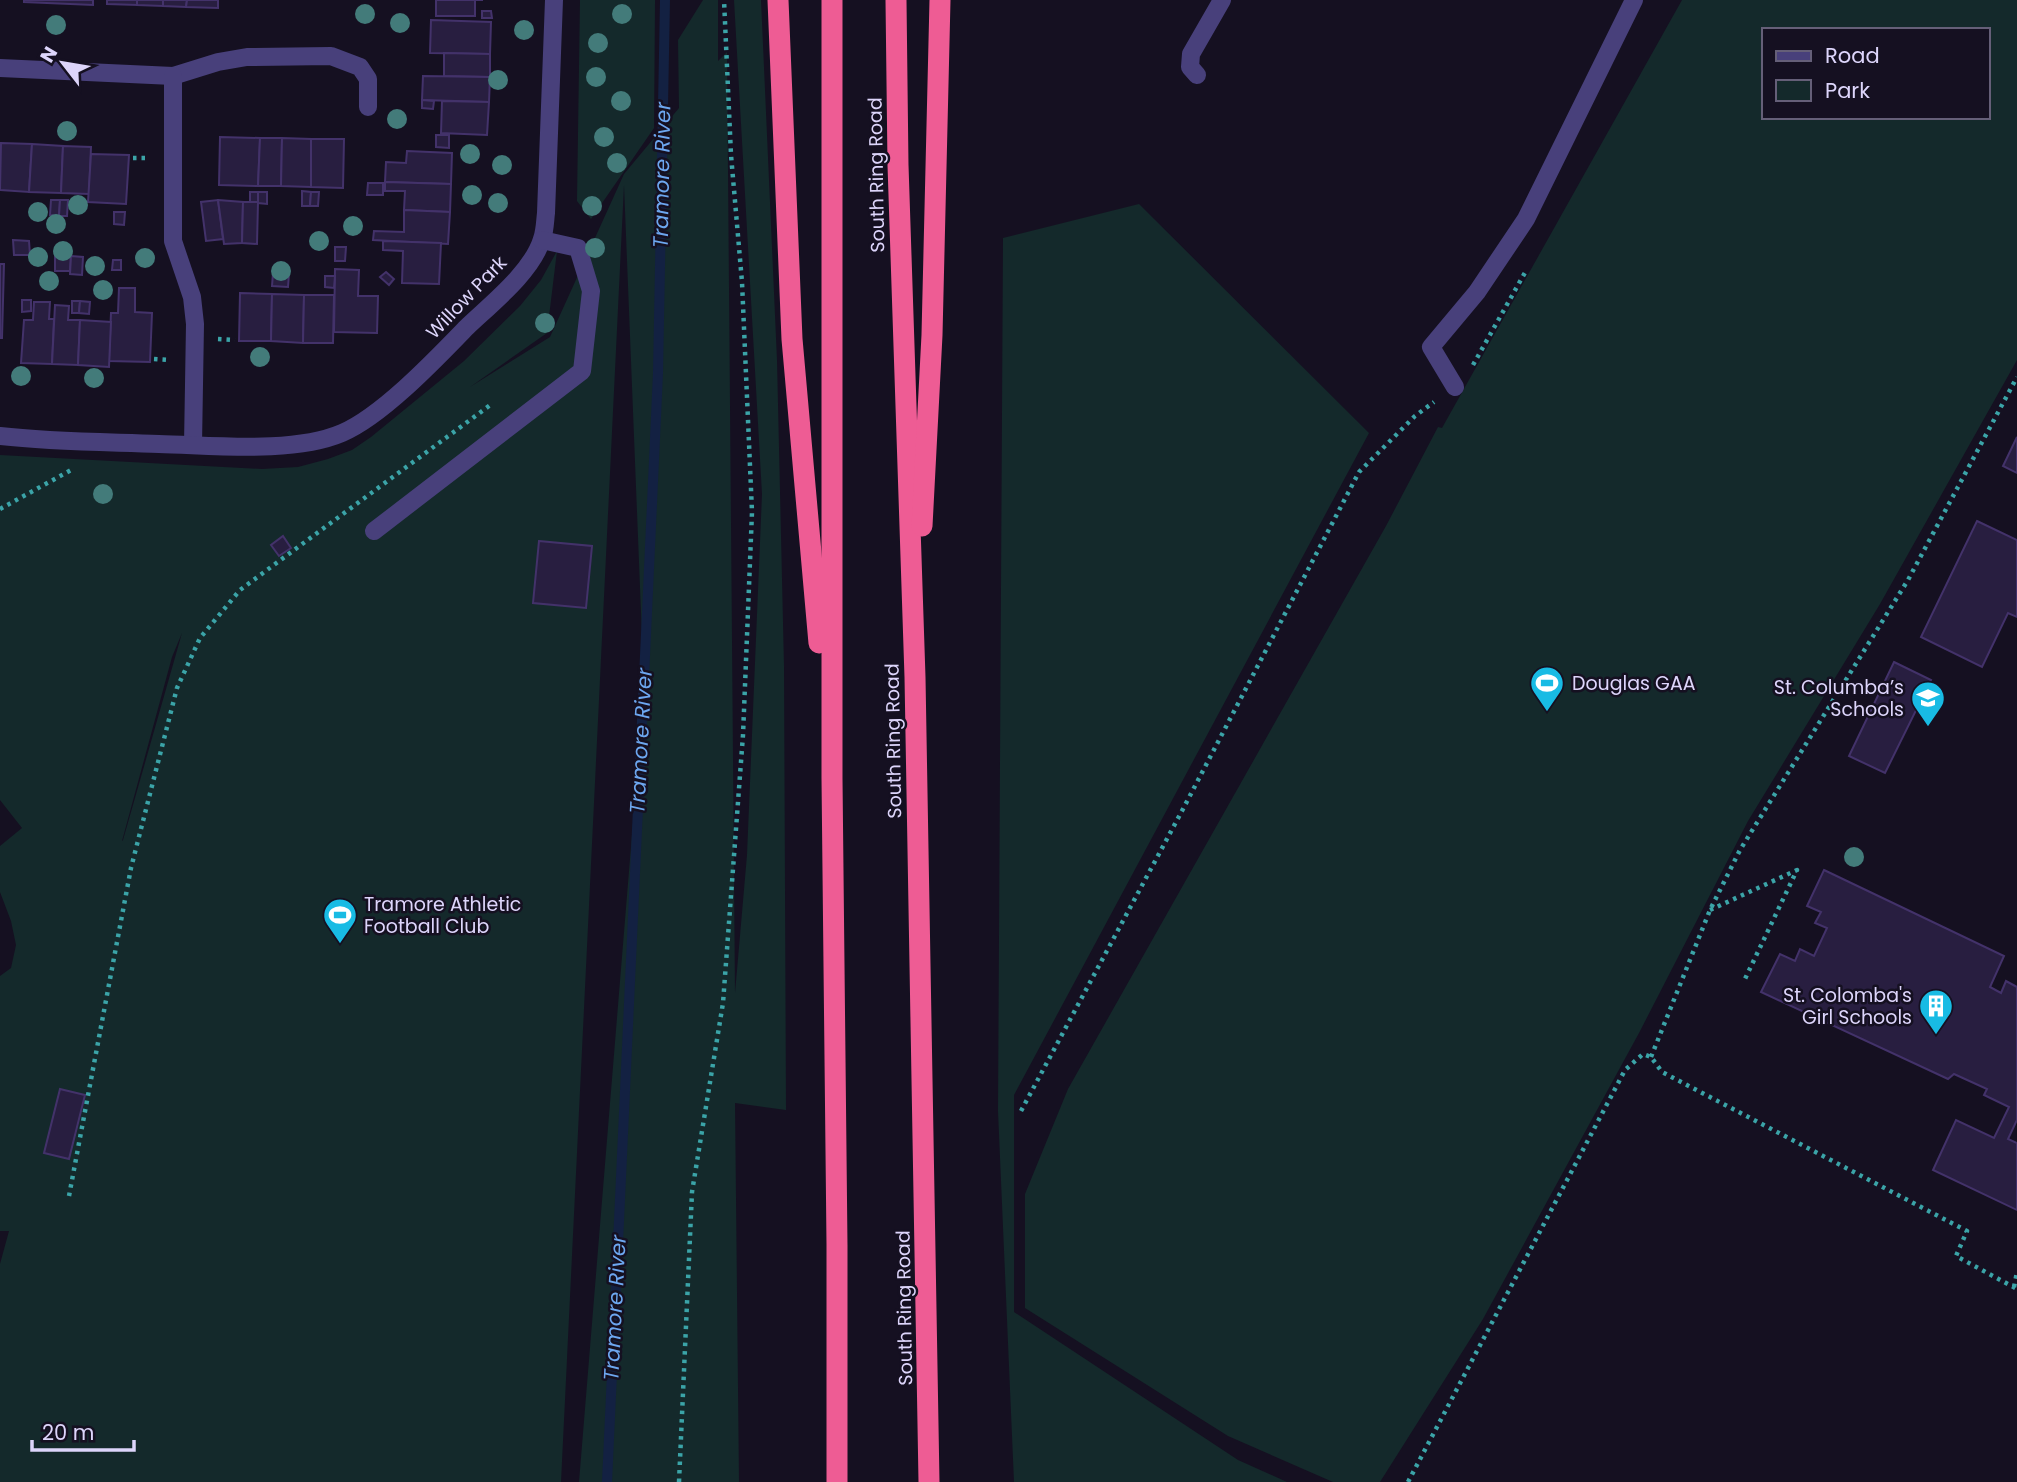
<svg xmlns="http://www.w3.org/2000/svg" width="2017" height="1482" font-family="Poppins,sans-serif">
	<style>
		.green { fill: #14292b; fill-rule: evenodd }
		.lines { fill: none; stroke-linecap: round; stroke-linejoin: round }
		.stream { stroke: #132142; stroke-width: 10 }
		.building { fill: #281e40; stroke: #43326a; stroke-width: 2 }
		.path { stroke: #3ba4a8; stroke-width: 4.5; stroke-dasharray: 3.5 5; stroke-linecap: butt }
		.minor { stroke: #48407b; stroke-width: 18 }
		.highway { stroke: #ee5c94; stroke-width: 21 }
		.tree { fill: #437b7a }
		.labels { text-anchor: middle; stroke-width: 5; stroke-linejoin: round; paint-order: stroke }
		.street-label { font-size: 19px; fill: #ddd5fb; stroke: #151021 }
		.poi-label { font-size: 19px; fill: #ddd5fb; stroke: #151021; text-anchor: start }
		.water-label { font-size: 21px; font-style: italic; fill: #6da7f0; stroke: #151021 }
	</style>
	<rect width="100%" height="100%" fill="#151021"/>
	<!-- green -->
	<g class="green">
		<path d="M580,0h75l-1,128 -63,91 -14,-18z"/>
		<path d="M703,0h15v61l9,-9 8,941 12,-138 15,-361 -28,-494h27l16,360 7,306 2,444 -51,-7 4,379h-160l65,-794 -20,-503 -63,1297h-561v-218l9,-33h-9v-255l11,-8 5,-23 -5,-24 -11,-29v-46l22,-18 -22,-28v-345l262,14 36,-2 30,-8 24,-9 19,-13 93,-76 56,-55 21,-26 16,-29 -10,82 -77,54 80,-50 74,-163 55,-66 -1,-68zM182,633l-59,207 -1,1 50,-184z"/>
		<path d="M1682,0h335v360l-137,244 -132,217 -109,212 -156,286 -103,163h-47l-105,-46 -203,-128v-114l43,-105 318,-563 52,-99 4,1zM1763,30h224v87h-224z"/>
		<path d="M1139,204l230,229 -355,662v217l224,148 49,22h-273l-16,-371 5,-873z"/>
	</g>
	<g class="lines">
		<!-- stream -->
		<path class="stream" d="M607,1482l51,-1109 7,-373"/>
	</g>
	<!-- building -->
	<g class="building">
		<path d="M24,0h69v5l-69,-3z"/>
		<path d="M107,0h30v5l-30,-1z"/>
		<path d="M137,0h26v6l-26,-1z"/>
		<path d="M163,0h24l-1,7 -23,-1z"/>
		<path d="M187,0h31v8l-32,-1z"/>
		<path d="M436,0h47h-8v16h-39z"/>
		<path d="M482,11h9l1,7h-10z"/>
		<path d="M431,20l60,2 -1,32 -60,-1z"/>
		<path d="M444,53l46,1v23l-46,-1z"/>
		<path d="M423,76l67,1 -1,25 -67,-2z"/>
		<path d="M422,100l12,1 -1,8 -11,-1z"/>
		<path d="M442,101l47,1 -2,33 -46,-2z"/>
		<path d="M436,135h13v13l-13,-1z"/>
		<path d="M220,137l40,1 -2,48 -39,-1z"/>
		<path d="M260,138h22l-1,48h-23z"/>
		<path d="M282,138l29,1v48l-30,-1z"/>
		<path d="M311,139h33l-1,49 -32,-1z"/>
		<path d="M1,143l31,1 -3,48 -29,-2z"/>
		<path d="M32,144l31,2 -2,47 -32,-1z"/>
		<path d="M63,146l28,1 -2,47 -28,-1z"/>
		<path d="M407,151l45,2 -1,31 -66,-2 1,-20 20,1z"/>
		<path d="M91,154l38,1 -3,49 -38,-2z"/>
		<path d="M385,182l66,2 -1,28 -46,-2 1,-19h-20z"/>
		<path d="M368,183h15v12h-16z"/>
		<path d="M302,191l9,1 -1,14h-8z"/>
		<rect x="250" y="192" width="8" height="10"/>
		<path d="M258,192h9v12l-9,-1z"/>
		<path d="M311,192h8l-1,14h-8z"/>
		<path d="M51,200h9l-1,16 -9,-1z"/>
		<path d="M60,200h8l-1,16h-8z"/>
		<path d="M218,200l5,39 -17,2 -5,-39z"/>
		<path d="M218,200l25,2 -1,41 -18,1z"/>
		<path d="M243,202h15l-1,42 -15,-1z"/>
		<path d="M404,210l46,2 -2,32 -75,-4 1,-9 30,1z"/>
		<path d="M114,212h11l-1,13 -10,-1z"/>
		<path d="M13,240l16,1 1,14h-16z"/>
		<path d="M383,241l58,2 -2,41 -37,-1 1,-32 -20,-1z"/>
		<path d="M335,247h11l-1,14h-10z"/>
		<path d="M55,256h16l-1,15h-15z"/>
		<path d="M71,256l12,1 -1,18 -12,-1z"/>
		<path d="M113,260h8v10h-9z"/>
		<path d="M0,264h4l-2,74h-2z"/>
		<path d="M335,269l24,1 -1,26h20l-1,37 -43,-1z"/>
		<path d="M386,272l8,7 -5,6 -9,-8z"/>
		<path d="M273,273l16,1 -1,13 -16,-1z"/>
		<path d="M325,276h10l-1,12 -9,-1z"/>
		<path d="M119,288h16v24l17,1 -2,49 -41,-1 2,-48h7z"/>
		<path d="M240,293l32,1 -1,47h-32z"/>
		<path d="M272,294l32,1 -1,48 -32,-2z"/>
		<path d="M304,295h30l-1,48h-30z"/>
		<path d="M22,300h9v11l-9,1z"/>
		<path d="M72,301h8l-1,12h-7z"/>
		<path d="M80,301l10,1 -1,12 -10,-1z"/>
		<path d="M34,302h16l-1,17h5l-2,45 -31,-1 3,-43h9z"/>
		<path d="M55,305l14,1 -1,14h12l-2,45 -26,-1z"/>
		<path d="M80,320l31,2 -2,45 -31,-2z"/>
		<path d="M2017,437v36l-14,-7z"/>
		<path d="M1977,521l40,19v77l-9,-4 -26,54 -61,-30z"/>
		<path d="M283,536l8,12 -12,8 -8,-11z"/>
		<path d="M539,541l53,5 -6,62 -53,-5z"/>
		<path d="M1894,662l37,18 -46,93 -36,-17z"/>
		<path d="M1824,870l180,86 -14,31 11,6 5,-12 11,6v133l-9,19 9,4v67l-84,-40 23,-50 38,18 15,-31 -25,-12 3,-6 -33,-15 -6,5 -187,-87 19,-38 15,7 5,-12 14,7 13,-28 -12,-5 6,-11 -14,-6z"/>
		<path d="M60,1089l25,6 -16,64 -25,-6z"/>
	</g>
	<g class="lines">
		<!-- path -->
		<g class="path">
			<path d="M133,158h17"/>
			<path d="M218,339l17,1"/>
			<path d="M154,359l16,1"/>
			<path d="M1473,365l54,-96"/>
			<path d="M0,509l73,-40"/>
			<path d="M1710,910l87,-40 -53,111"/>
			<path d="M1651,1057l59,-147 30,-60 168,-270 109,-203"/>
			<path d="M1021,1111l162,-302 176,-337 56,-56 19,-14"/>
			<path d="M69,1196l62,-328 46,-180 23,-50 40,-48 253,-187"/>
			<path d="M2014,1287l3,-15"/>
			<path d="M679,1482l13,-290 31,-189 20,-268 9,-223 -10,-230 -11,-127 -7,-155"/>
			<path d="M1408,1482l217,-412 18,-16 8,3 11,15 305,159 -11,25 61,33"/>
		</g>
		<!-- minor -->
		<g class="minor">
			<path d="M0,68l173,8 45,-14 29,-5 84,-1 29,11 8,12v28"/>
			<path d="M1197,75l-7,-8 1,-13 31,-54"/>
			<path d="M173,76v165l19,56 3,27 -2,121"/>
			<path d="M1455,387l-24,-40 46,-55 49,-73 108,-219"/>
			<path d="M0,436c52,6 106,6 159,8 53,1 134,10 183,-11 40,-17 94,-74 125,-106 24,-23 65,-55 75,-88 3,-8 3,-18 4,-26l8,-213"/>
			<path d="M374,531l208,-160 9,-80 -13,-43 -36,-8"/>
		</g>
		<!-- highway -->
		<g class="highway">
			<path d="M778,0l14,339 27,304"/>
			<path d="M832,0v778l5,467v237"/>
			<path d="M896,0l2,165 17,512 14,805"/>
			<path d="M922,526l10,-191 8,-335"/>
		</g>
	</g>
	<!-- trees -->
	<g class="tree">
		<circle cx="365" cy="14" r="10"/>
		<circle cx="622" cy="14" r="10"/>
		<circle cx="400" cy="23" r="10"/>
		<circle cx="56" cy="25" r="10"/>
		<circle cx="524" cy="30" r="10"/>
		<circle cx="598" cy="43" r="10"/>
		<circle cx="596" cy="77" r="10"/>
		<circle cx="498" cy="80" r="10"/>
		<circle cx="621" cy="101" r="10"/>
		<circle cx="397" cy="119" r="10"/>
		<circle cx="67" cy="131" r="10"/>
		<circle cx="604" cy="137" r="10"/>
		<circle cx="470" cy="154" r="10"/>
		<circle cx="617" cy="163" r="10"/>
		<circle cx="502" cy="165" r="10"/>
		<circle cx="472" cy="195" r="10"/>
		<circle cx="498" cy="203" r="10"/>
		<circle cx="78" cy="205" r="10"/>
		<circle cx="592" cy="206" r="10"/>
		<circle cx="38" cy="212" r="10"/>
		<circle cx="56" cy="224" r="10"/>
		<circle cx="353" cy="226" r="10"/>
		<circle cx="319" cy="241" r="10"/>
		<circle cx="595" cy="248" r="10"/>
		<circle cx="63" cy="251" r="10"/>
		<circle cx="38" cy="257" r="10"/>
		<circle cx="145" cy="258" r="10"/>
		<circle cx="95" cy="266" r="10"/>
		<circle cx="281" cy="271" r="10"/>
		<circle cx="49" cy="281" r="10"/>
		<circle cx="103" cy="290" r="10"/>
		<circle cx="545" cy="323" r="10"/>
		<circle cx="260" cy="357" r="10"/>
		<circle cx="21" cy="376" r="10"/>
		<circle cx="94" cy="378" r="10"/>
		<circle cx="103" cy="494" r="10"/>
		<circle cx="1854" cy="857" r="10"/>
	</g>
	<!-- icons -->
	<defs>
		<g id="stadium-pin" transform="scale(1.75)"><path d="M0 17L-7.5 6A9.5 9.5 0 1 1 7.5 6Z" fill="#18bbe4" stroke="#151021"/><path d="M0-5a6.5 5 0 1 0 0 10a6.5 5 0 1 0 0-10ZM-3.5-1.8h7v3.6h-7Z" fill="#fff"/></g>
		<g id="school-pin" transform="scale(1.75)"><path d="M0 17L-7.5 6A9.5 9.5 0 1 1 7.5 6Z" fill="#18bbe4" stroke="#151021"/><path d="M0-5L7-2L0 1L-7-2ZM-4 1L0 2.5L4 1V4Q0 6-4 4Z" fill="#fff"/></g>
		<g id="building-pin" transform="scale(1.75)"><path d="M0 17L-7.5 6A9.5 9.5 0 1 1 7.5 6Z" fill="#18bbe4" stroke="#151021"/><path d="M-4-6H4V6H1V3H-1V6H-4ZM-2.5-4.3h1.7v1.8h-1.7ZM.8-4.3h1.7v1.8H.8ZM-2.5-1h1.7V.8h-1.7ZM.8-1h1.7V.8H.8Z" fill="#fff"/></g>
	</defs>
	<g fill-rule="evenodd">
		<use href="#stadium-pin" x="1547" y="683"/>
		<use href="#school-pin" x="1928" y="698"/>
		<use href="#stadium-pin" x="340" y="915"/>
		<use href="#building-pin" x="1936" y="1006"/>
	</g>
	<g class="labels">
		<!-- street labels -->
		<g class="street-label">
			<text transform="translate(876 175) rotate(-91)" y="7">South Ring Road</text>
			<text transform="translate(466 297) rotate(-46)" y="7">Willow Park</text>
			<text transform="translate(893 741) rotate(-91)" y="7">South Ring Road</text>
			<text transform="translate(904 1308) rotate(-91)" y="7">South Ring Road</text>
		</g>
		<!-- poi labels -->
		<g class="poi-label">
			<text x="1572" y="690">Douglas GAA</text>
			<text x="1904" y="694" text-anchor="end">St. Columba’s<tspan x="1904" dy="22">Schools</tspan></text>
			<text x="364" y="911">Tramore Athletic<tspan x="364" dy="22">Football Club</tspan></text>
			<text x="1912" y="1002" text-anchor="end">St. Colomba's<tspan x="1912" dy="22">Girl Schools</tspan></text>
		</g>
		<!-- water labels -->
		<g class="water-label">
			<text transform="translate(662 175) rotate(-89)" y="7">Tramore River</text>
			<text transform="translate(641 741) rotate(-87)" y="7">Tramore River</text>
			<text transform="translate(615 1308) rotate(-87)" y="7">Tramore River</text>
		</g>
	</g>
	<!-- legend -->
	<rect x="1762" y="28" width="228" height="91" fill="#151021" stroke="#655f78" stroke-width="2"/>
	<rect x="1776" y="51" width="35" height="10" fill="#48407b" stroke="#655f78" stroke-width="2"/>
	<text x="1825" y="63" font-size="21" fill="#ddd5fb">Road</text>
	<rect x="1776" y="80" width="35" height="21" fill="#14292b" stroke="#655f78" stroke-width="2"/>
	<text x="1825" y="98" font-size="21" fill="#ddd5fb">Park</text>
	<!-- north arrow -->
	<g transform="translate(63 63) rotate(301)" stroke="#151021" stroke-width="5" paint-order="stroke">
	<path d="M0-5L12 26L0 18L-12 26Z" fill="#ddd5fb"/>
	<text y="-10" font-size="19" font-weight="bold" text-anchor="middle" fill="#ddd5fb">N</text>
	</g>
	<!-- scale -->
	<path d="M32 1440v10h102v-10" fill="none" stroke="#ddd5fb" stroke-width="3.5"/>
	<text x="42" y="1440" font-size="21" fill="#ddd5fb" stroke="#151021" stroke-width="5" paint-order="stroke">20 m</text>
</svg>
